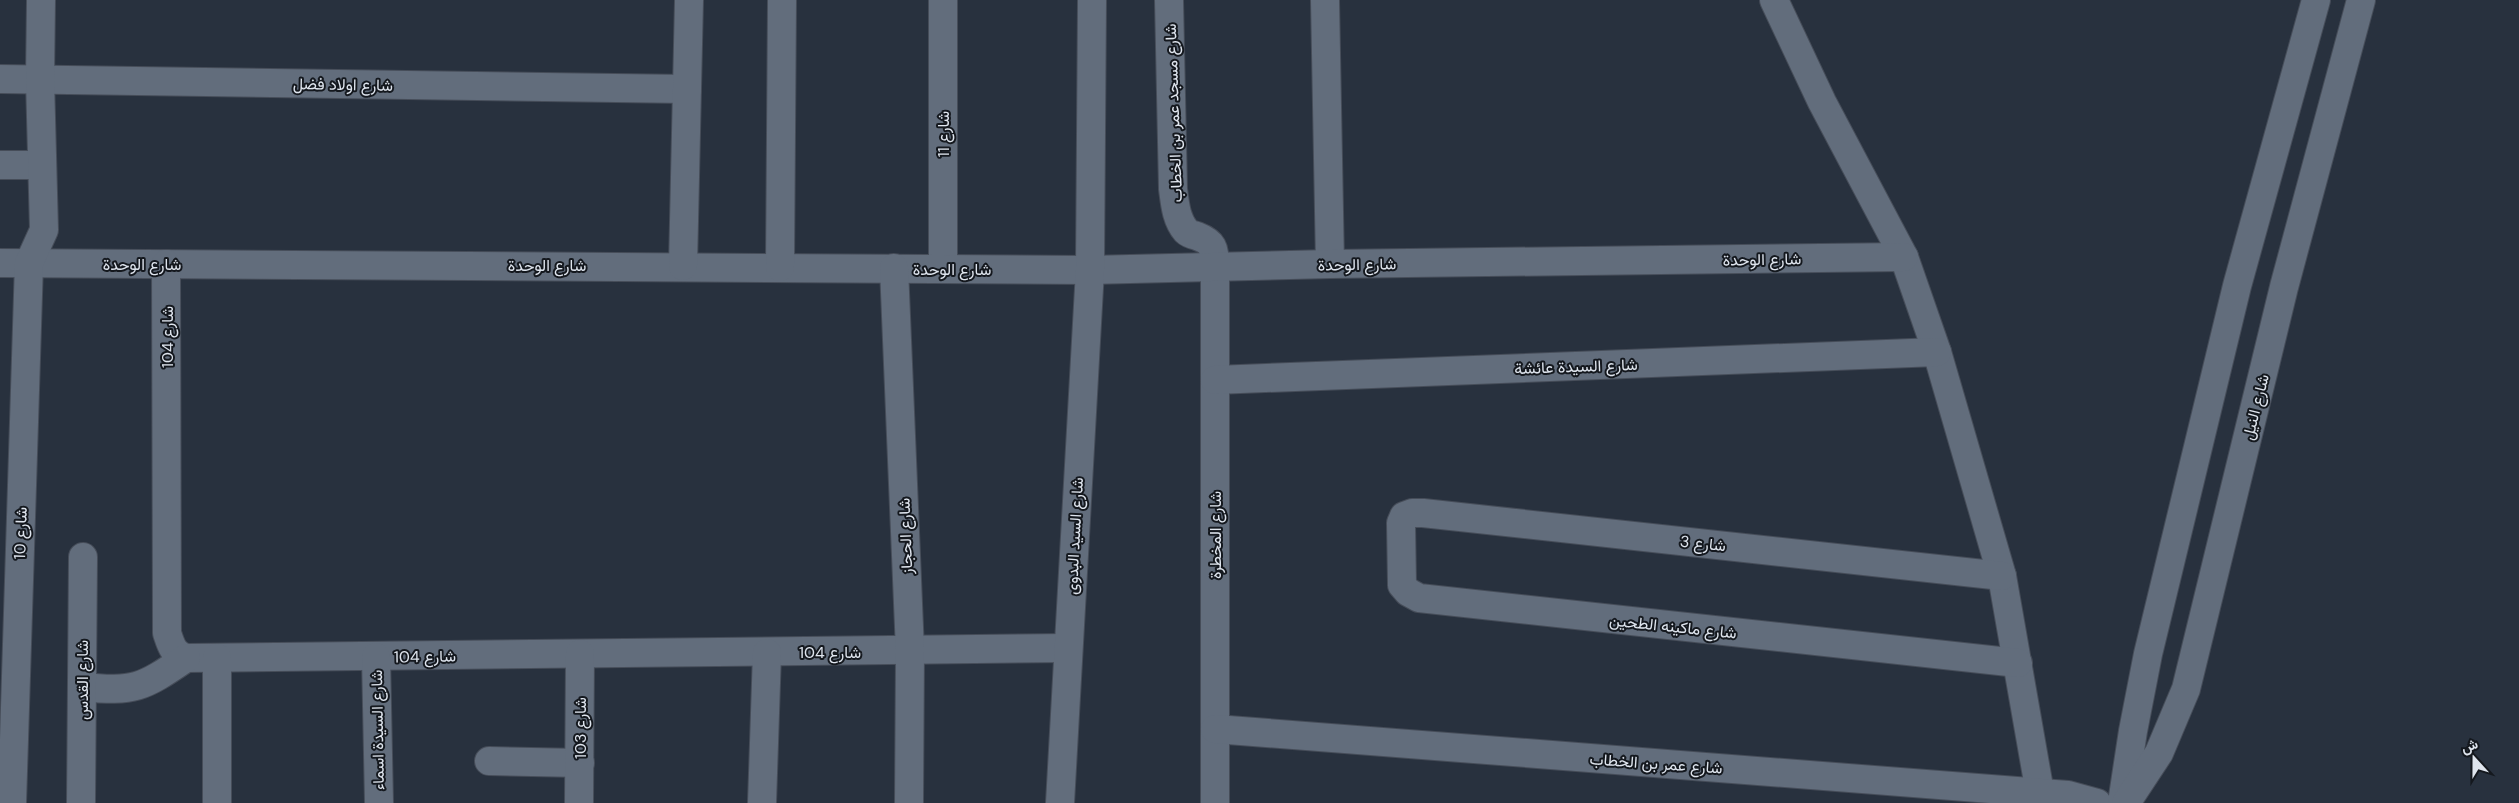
<svg xmlns="http://www.w3.org/2000/svg" width="2519" height="803" font-family="'DM Sans',Vazirmatn,sans-serif">
	<style>
		.lines { fill: none; stroke-linecap: round; stroke-linejoin: round }
		.street-casing { stroke: #464d59; stroke-width: 30 }
		.secondary-casing { stroke: #464d59; stroke-width: 30 }
		.street { stroke: #626d7c; stroke-width: 28 }
		.secondary { stroke: #626d7c; stroke-width: 28 }
		.labels { text-anchor: middle; stroke-width: 4; stroke-linejoin: round; paint-order: stroke }
		.street-label { font-size: 16px; fill: #dfe5ee; stroke: #14181e }
	</style>
	<rect width="100%" height="100%" fill="#28313e"/>
	<g class="lines">
		<!-- street casing -->
		<g class="street-casing">
			<g id="street">
				<path d="M943,0v269"/>
				<path d="M1169,0l4,189c2,15 3,30 13,42 3,3 7,4 11,5 18,7 17,13 18,31v536"/>
				<path d="M1325,0l5,264"/>
				<path d="M1774,0l48,102 82,155 33,95 65,224 38,217"/>
				<path d="M0,79l687,10"/>
				<path d="M0,165h42"/>
				<path d="M0,263l1090,7 240,-6 574,-7"/>
				<path d="M166,264l1,369c4,12 6,21 19,25l882,-10"/>
				<path d="M683,266l6,-266"/>
				<path d="M780,267l2,-267"/>
				<path d="M894,268l16,383 -1,152"/>
				<path d="M1215,380l722,-28"/>
				<path d="M2002,576l-579,-63h-11l-8,3 -3,7 1,62 6,7 11,6 599,65"/>
				<path d="M376,657l3,146"/>
				<path d="M82,687c53,5 60,1 104,-29"/>
				<path d="M1215,729l853,66 29,8"/>
				<path d="M489,761l91,2"/>
				<path d="M12,803l17,-540 15,-33 -4,-150 1,-80"/>
				<path d="M81,803l2,-246"/>
				<path d="M217,803v-145"/>
				<path d="M579,803l1,-149"/>
				<path d="M762,803l5,-150"/>
				<path d="M1060,803l30,-533 2,-270"/>
			</g>
		</g>
		<!-- secondary casing -->
		<g class="secondary-casing">
			<g id="secondary">
				<path d="M2122,803l11,-72 15,-77 89,-368 79,-286"/>
				<path d="M2126,803l33,-50 27,-64 98,-402 77,-287"/>
			</g>
		</g>
		<!-- street -->
		<use href="#street" class="street"/>
		<!-- secondary -->
		<use href="#secondary" class="secondary"/>
	</g>
	<g class="labels">
		<!-- street labels -->
		<g class="street-label">
			<text transform="translate(343 84) rotate(1)" y="6">شارع اولاد فضل</text>
			<text transform="translate(1173 113) rotate(-92)" y="6">شارع مسجد عمر بن الخطاب</text>
			<text transform="translate(943 134) rotate(-90)" y="6">شارع 11</text>
			<text transform="translate(1762 259) rotate(-1)" y="6">شارع الوحدة</text>
			<text x="142" y="270">شارع الوحدة</text>
			<text transform="translate(1357 264) rotate(-1)" y="6">شارع الوحدة</text>
			<text x="547" y="271">شارع الوحدة</text>
			<text x="952" y="275">شارع الوحدة</text>
			<text transform="translate(167 337) rotate(-90)" y="6">شارع 104</text>
			<text transform="translate(1576 366) rotate(-2)" y="6">شارع السيدة عائشة</text>
			<text transform="translate(2255 407) rotate(-76)" y="6">شارع النيل</text>
			<text transform="translate(20 533) rotate(-88)" y="6">شارع 10</text>
			<text transform="translate(1215 535) rotate(-90)" y="6">شارع المخطرة</text>
			<text transform="translate(905 536) rotate(-92)" y="6">شارع الحجاز</text>
			<text transform="translate(1074 536) rotate(-87)" y="6">شارع السيد البدوى</text>
			<text transform="translate(1703 543) rotate(6)" y="6">شارع 3</text>
			<text transform="translate(1673 626) rotate(6)" y="6">شارع ماكينه الطحين</text>
			<text x="830" y="658">شارع 104</text>
			<text transform="translate(425 656) rotate(-1)" y="6">شارع 104</text>
			<text transform="translate(82 680) rotate(-90)" y="6">شارع القدس</text>
			<text transform="translate(580 728) rotate(-90)" y="6">شارع 103</text>
			<text transform="translate(377 730) rotate(-91)" y="6">شارع السيدة اسماء</text>
			<text transform="translate(1656 763) rotate(4)" y="6">شارع عمر بن الخطاب</text>
		</g>
	</g>
	<!-- north arrow -->
	<g transform="translate(2474 758) rotate(339)" stroke="#14181e" stroke-width="4" paint-order="stroke">
	<path d="M0-4L9 19L0 12L-9 19Z" fill="#dfe5ee"/>
	<text y="-8" font-size="14" font-weight="bold" text-anchor="middle" fill="#dfe5ee">ش</text>
	</g>
</svg>
